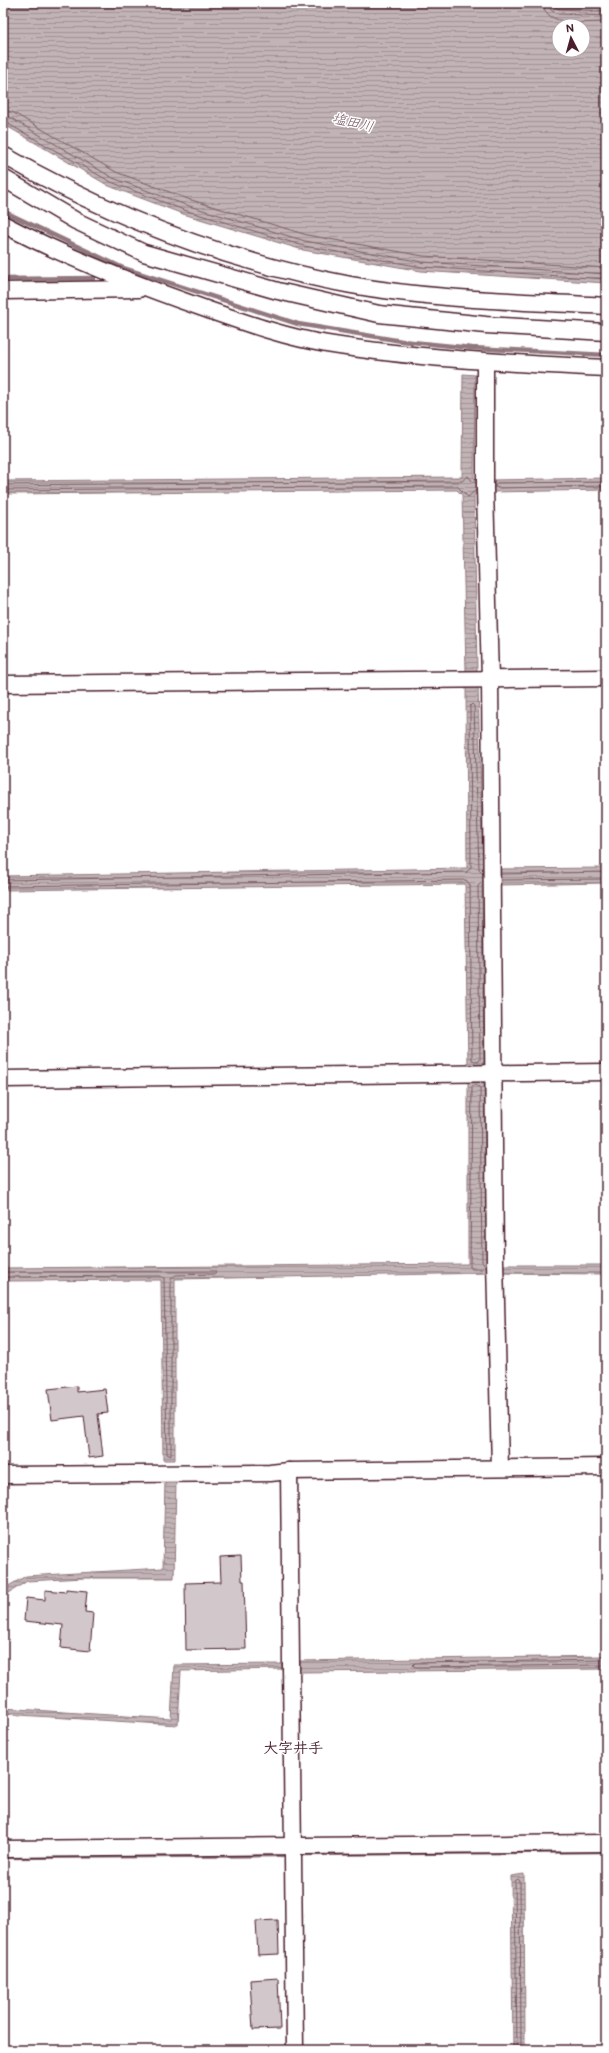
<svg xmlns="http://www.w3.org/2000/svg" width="609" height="2053" font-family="'Balsamiq Sans','Klee One',sans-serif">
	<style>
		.water { fill: url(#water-rules); stroke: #91787e; fill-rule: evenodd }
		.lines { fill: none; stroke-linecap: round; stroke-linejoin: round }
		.shore { stroke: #7a5a63; stroke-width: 1 }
		.stream { stroke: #91787e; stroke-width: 4.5 }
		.building { fill: #d2c7cb; stroke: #4a1f2b }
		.minor-casing { stroke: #4a1f2b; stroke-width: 19 }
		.minor { stroke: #fff; stroke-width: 16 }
		.labels { text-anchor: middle; stroke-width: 3; stroke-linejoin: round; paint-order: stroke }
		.water-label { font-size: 14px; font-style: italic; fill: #74535c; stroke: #fff }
		.quarter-label { font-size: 15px; font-weight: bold; fill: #4a1f2b; stroke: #fff }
	</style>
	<defs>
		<pattern id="water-rules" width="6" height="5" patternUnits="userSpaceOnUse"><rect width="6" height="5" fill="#c1b3b6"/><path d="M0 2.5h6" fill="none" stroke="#9f9194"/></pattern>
	</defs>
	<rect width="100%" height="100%" fill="#fff"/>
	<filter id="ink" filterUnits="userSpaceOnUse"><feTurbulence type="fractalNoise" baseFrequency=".025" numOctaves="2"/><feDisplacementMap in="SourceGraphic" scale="8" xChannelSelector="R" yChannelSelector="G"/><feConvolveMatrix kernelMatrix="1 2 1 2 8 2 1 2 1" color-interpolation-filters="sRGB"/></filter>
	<g filter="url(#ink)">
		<!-- water -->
		<g class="water">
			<path d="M3,3h541l24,3 38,1v276l-185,-12 -118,-21 -120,-36 -74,-28 -106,-62zM559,26h24v24h-24z"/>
			<path d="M463,374l12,1 -1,103 7,2v12l-7,3 3,176h-11l-4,-176 -5,-5 -454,4v-13l459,-4z"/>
			<path d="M606,478v12l-115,2v-12z"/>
			<path d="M466,685l12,1 5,183 5,1v15h-6l2,181 -16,-1 -3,-181 -462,6v-14l464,-8z"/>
			<path d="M606,868v15l-109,2 -1,-16z"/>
			<path d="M468,1081h16l3,181 11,3h108v9l-115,-1 -316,6v181h-12l-2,-180 -158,1v-13l465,-4z"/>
			<path d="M165,1480l11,1 -2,97h-90l-57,3 -18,12h-6v-4l23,-13 137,-8z"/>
			<path d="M606,1656v13l-307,3 1,-11z"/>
			<path d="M282,1664v5l-101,2 -3,54 -175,-11v-6l168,11 3,-54z"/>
			<path d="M524,1874l1,173 81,-1v4h-172l79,-1 -2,-173z"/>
		</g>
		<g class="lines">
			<!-- shore -->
			<g class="shore">
				<path d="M543,3c1,25 45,19 63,19"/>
				<path d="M549,3l2,7 7,4 48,2"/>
				<path d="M554,3l1,4 4,2 47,2"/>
				<path d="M3,110l9,2 104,60 72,27 119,36 116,21 183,12"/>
				<path d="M3,116l6,1 104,61 73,27 119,36 117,21 184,12"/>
				<path d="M3,121l108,61 73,28 120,36 118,21 184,12"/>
				<path d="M606,482l-109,1 -2,3 2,2 109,-2"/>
				<path d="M3,485l459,-4 6,-5 4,5 4,2"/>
				<path d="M3,490l454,-4 11,11 8,-7"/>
				<path d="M501,874l105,-2"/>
				<path d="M3,880l464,-8 4,-5 -1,-161 2,-2 2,2 5,163 4,4"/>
				<path d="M501,880l105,-1"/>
				<path d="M3,886l463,-6 4,5 2,175 6,2 2,-2 -2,-174 5,-5"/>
				<path d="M474,1085l6,2 2,174 3,6 -2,2h-11l-2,-2 2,-180z"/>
				<path d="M3,1272l213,-1 -1,3 -39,1 -5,4v177l-4,-2 -3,-176 -4,-2 -157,1"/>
				<path d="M606,1660l-191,3 -2,2 2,2 191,-2"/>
				<path d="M517,2050l-2,-169 3,-2 2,2 1,165 2,4"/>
			</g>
			<!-- stream -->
			<g class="stream">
				<path d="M3,211l120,57 175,56 104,17 70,7 134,7"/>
				<path d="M3,279l91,-1"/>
				<path d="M301,1854l305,-3"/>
				<path d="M3,1857l279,-2"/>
			</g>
		</g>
		<!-- building -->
		<g class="building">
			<path d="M77,1386v6l28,-3 3,24 -10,1 5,42 -14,2 -5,-42 -32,4 -4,-31z"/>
			<path d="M241,1556l1,25h2l2,68 -60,1 -1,-67 36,-1 -1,-25z"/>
			<path d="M66,1589l21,2 -2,21 8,1 -3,38 -29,-3 2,-23 -39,-4 2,-23 19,2v-10l21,2z"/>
			<path d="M278,1920l1,34 -21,1 -2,-34z"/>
			<path d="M278,1978l2,51 -27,1 -3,-50z"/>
		</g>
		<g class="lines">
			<!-- minor casing -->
			<g class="minor-casing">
				<g id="minor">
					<path d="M3,155c108,62 226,107 348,130 84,15 170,16 255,21"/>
					<path d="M3,178l73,43 68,32 134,38 101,23 107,11 120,7"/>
					<path d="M3,224c64,34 131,60 200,84 40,14 81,29 124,36 92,15 186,19 279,24"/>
					<path d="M3,291l136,-2"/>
					<path d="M485,362v127l5,190 5,582 5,207"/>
					<path d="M3,684l603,-6"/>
					<path d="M3,1079l603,-7"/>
					<path d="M289,1471l317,-4"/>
					<path d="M3,1475l267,-2 19,-2 6,579"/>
					<path d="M3,1849l603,-6"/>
				</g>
			</g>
			<!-- minor -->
			<use href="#minor" class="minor"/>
		</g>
	</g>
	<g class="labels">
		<!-- water labels -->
		<g class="water-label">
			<text transform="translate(353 122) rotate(13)" y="5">塩田川</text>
		</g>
		<!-- quarter labels -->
		<g class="quarter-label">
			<text x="293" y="1753">大字井手</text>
		</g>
	</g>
	<!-- margin -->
	<rect width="609" height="2053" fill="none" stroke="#fff" stroke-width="16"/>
	<rect x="8" y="8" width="593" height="2037" fill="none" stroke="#4a1f2b" stroke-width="1.5" filter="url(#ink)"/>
	<!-- north arrow -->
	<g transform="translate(571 38) rotate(354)"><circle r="19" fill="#ffffff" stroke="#b7a5aa"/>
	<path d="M0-3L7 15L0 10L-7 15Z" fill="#4a1f2b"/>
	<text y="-6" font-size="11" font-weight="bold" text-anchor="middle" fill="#4a1f2b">N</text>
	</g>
</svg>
